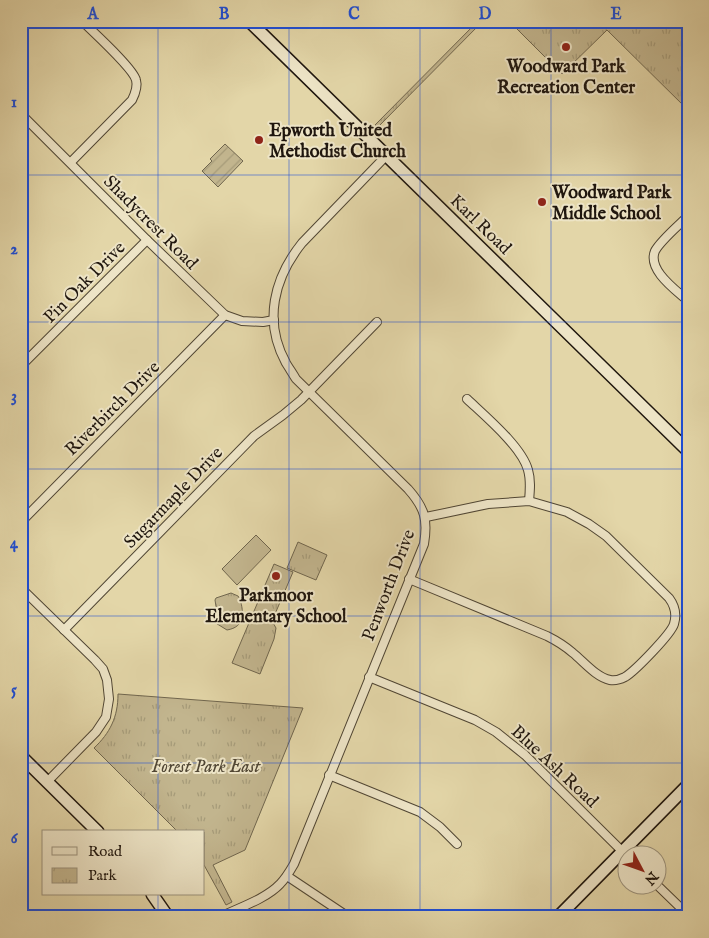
<svg xmlns="http://www.w3.org/2000/svg" width="709" height="938" font-family="'IM FELL English',serif">
	<style>
		.grass { fill: #c2b58e; stroke: #70664e }
		.park { fill: url(#park-tufts); stroke: #70664e }
		.garden { fill: url(#garden-furrows); stroke: #70664e }
		.lines { fill: none; stroke-linecap: round; stroke-linejoin: round }
		.street-casing { stroke: #504634; stroke-width: 10 }
		.secondary-casing { stroke: #1f160e; stroke-width: 14 }
		.street { stroke: #ede4c6; stroke-width: 8 }
		.secondary { stroke: #ede4c6; stroke-width: 11 }
		.grid { fill: none; stroke: #1d4ed8; stroke-width: 1; stroke-opacity: 0.55 }
		.poi-dot { fill: #8f2418; stroke: #ede4c6; stroke-width: 2 }
		.labels { text-anchor: middle; stroke-width: 4; stroke-linejoin: round; paint-order: stroke }
		.poi-label { font-size: 18px; font-weight: bold; fill: #1f160e; stroke: #ede4c6 }
		.street-label { font-size: 18px; fill: #1f160e; stroke: #ede4c6 }
		.park-label { font-size: 18px; font-style: italic; fill: #504634; stroke: #ede4c6 }
		.neatline { fill: none; stroke: #1d4ed8; stroke-width: 2 }
		.grid-label { font-size: 16px; text-anchor: middle; font-weight: bold; fill: #1d4ed8 }
	</style>
	<defs>
		<pattern id="park-tufts" width="24" height="20" patternUnits="userSpaceOnUse" patternTransform="scale(1.25)"><rect width="24" height="20" fill="#c2b58e"/><path d="M3 7l-1-3M5 7V3M7 7l1-3M15 17l-1-3M17 17v-4M19 17l1-3" fill="none" stroke="#a69b79"/></pattern>
		<pattern id="garden-furrows" width="10" height="10" patternUnits="userSpaceOnUse" patternTransform="scale(1.25)"><rect width="10" height="10" fill="#c2b58e"/><path d="M-1 1l2-2M0 10L10 0M9 11l2-2" fill="none" stroke="#a69b79"/></pattern>
	</defs>
	<rect width="100%" height="100%" fill="#e3d6a8"/>
	<filter id="stains"><feTurbulence type="fractalNoise" baseFrequency=".004" numOctaves="4"/><feColorMatrix values="0 0 0 0 .2 0 0 0 0 .09 0 0 0 0 .02 0 0 0 .5 -.17"/></filter>
	<radialGradient id="worn" r=".72"><stop offset=".6" stop-color="#630" stop-opacity="0"/><stop offset="1" stop-color="#630" stop-opacity=".3"/></radialGradient>
	<!-- grass -->
	<path class="grass" d="M256,535l15,15 -34,35 -15,-16z"/>
	<!-- park -->
	<g class="park">
		<path d="M478,21h5l-105,106 -3,-2z"/>
		<path d="M509,21h179v89l-81,-80 -45,44z"/>
		<path d="M298,542l29,13 -11,25 -29,-12z"/>
		<path d="M274,564l19,8 -21,49 4,7 -2,11 -14,35 -28,-11z"/>
		<path d="M231,593l7,3 2,3c4,14 5,28 -13,31l-13,-8 -1,-2 4,-7 -2,-13 1,-2z"/>
		<path d="M118,694l185,14 -58,142 -32,15 19,37 -6,3 -22,-40v-33h-26l-84,-84c16,-15 24,-31 24,-54z"/>
	</g>
	<!-- garden -->
	<path class="garden" d="M225,144l18,17 -25,26 -16,-16 10,-10 -2,-2z"/>
	<g class="lines">
		<!-- street casing -->
		<g class="street-casing">
			<g id="street">
				<path d="M21,114l126,126 78,75 17,6 21,1 11,-2"/>
				<path d="M71,162l61,-62c3,-6 6,-13 4,-20 -3,-12 -43,-48 -54,-59"/>
				<path d="M688,216c-9,9 -28,25 -33,35 -8,19 21,39 33,50"/>
				<path d="M21,366l126,-126"/>
				<path d="M467,399c18,17 55,48 61,71 3,10 2,20 1,31"/>
				<path d="M21,522l204,-207"/>
				<path d="M409,579l138,57c10,5 18,10 26,17 11,9 23,24 37,27 5,1 11,-1 15,-3 10,-6 46,-43 49,-53 3,-10 1,-18 -5,-26l-63,-62 -17,-12 -22,-12 -38,-11 -41,3 -62,13"/>
				<path d="M21,588l74,72 8,9 4,11 2,19 -3,18 -10,15 -49,50"/>
				<path d="M64,630l190,-194 29,-21 18,-15 76,-78"/>
				<path d="M369,677l106,43 21,12 29,23 102,101"/>
				<path d="M329,775l91,37 20,15 17,17"/>
				<path d="M287,876l57,38 6,3"/>
				<path d="M656,884l32,31"/>
				<path d="M21,915l2,2"/>
				<path d="M220,917c18,-9 46,-18 60,-33 6,-6 10,-13 14,-20l130,-320c4,-24 1,-36 -16,-55l-112,-110c-3,-5 -7,-11 -10,-16 -23,-42 -12,-85 16,-120l84,-87"/>
			</g>
		</g>
		<!-- secondary casing -->
		<g class="secondary-casing">
			<g id="secondary">
				<path d="M249,21l439,430"/>
				<path d="M21,756l77,76"/>
				<path d="M152,894l16,23"/>
				<path d="M558,917l130,-132"/>
			</g>
		</g>
		<!-- street -->
		<use href="#street" class="street"/>
		<!-- secondary -->
		<use href="#secondary" class="secondary"/>
	</g>
	<!-- grid -->
	<path class="grid" d="M158,21v811M289,21v896M420,21v896M551,21v896M21,175h667M21,322h667M21,469h667M21,616h667M21,763h667M158,894v23"/>
	<!-- markers -->
	<g class="poi-dot">
		<circle cx="566" cy="47" r="5"/>
		<circle cx="259" cy="140" r="5"/>
		<circle cx="542" cy="202" r="5"/>
		<circle cx="276" cy="576" r="5"/>
	</g>
	<g class="labels">
		<!-- poi labels -->
		<g class="poi-label">
			<text x="566" y="72">Woodward Park<tspan x="566" dy="21">Recreation Center</tspan></text>
			<text x="269" y="136" text-anchor="start">Epworth United<tspan x="269" dy="21">Methodist Church</tspan></text>
			<text x="552" y="198" text-anchor="start">Woodward Park<tspan x="552" dy="21">Middle School</tspan></text>
			<text x="276" y="601">Parkmoor<tspan x="276" dy="21">Elementary School</tspan></text>
		</g>
		<!-- street labels -->
		<g class="street-label">
			<text transform="translate(151 222) rotate(45)" y="6">Shadycrest Road</text>
			<text transform="translate(481 224) rotate(44)" y="6">Karl Road</text>
			<text transform="translate(84 282) rotate(-45)" y="6">Pin Oak Drive</text>
			<text transform="translate(112 408) rotate(-45)" y="6">Riverbirch Drive</text>
			<text transform="translate(173 497) rotate(-46)" y="6">Sugarmaple Drive</text>
			<text transform="translate(388 585) rotate(-69)" y="6">Penworth Drive</text>
			<text transform="translate(555 766) rotate(43)" y="6">Blue Ash Road</text>
		</g>
		<!-- park labels -->
		<g class="park-label">
			<text x="206" y="772">Forest Park East</text>
		</g>
	</g>
	<!-- margin -->
	<rect width="709" height="938" fill="none" stroke="#e3d6a8" stroke-width="55"/>
	<!-- legend -->
	<rect x="42" y="830" width="162" height="65" fill="#ede4c6" stroke="#9b927c"/>
	<rect x="52" y="847" width="25" height="8" fill="#ede4c6" stroke="#9b927c"/>
	<text x="88" y="856" font-size="15" fill="#1f160e">Road</text>
	<rect x="52" y="868" width="25" height="15" fill="url(#park-tufts)" stroke="#9b927c"/>
	<text x="88" y="880" font-size="15" fill="#1f160e">Park</text>
	<!-- north arrow -->
	<g transform="translate(642 870) rotate(131)"><circle r="24" fill="#ede4c6" stroke="#9b927c"/>
	<path d="M0-4L9 19L0 12L-9 19Z" fill="#8f2418"/>
	<text y="-8" font-size="14" font-weight="bold" text-anchor="middle" fill="#1f160e">N</text>
	</g>
	<rect x="28" y="28" width="654" height="882" class="neatline"/>
	<g class="grid-label">
		<text x="93" y="19">A</text>
		<text x="224" y="19">B</text>
		<text x="354" y="19">C</text>
		<text x="485" y="19">D</text>
		<text x="616" y="19">E</text>
		<text x="14" y="107">1</text>
		<text x="14" y="254">2</text>
		<text x="14" y="401">3</text>
		<text x="14" y="548">4</text>
		<text x="14" y="695">5</text>
		<text x="14" y="843">6</text>
	</g>
	<rect width="100%" height="100%" filter="url(#stains)"/>
	<rect width="100%" height="100%" fill="url(#worn)"/>
</svg>
